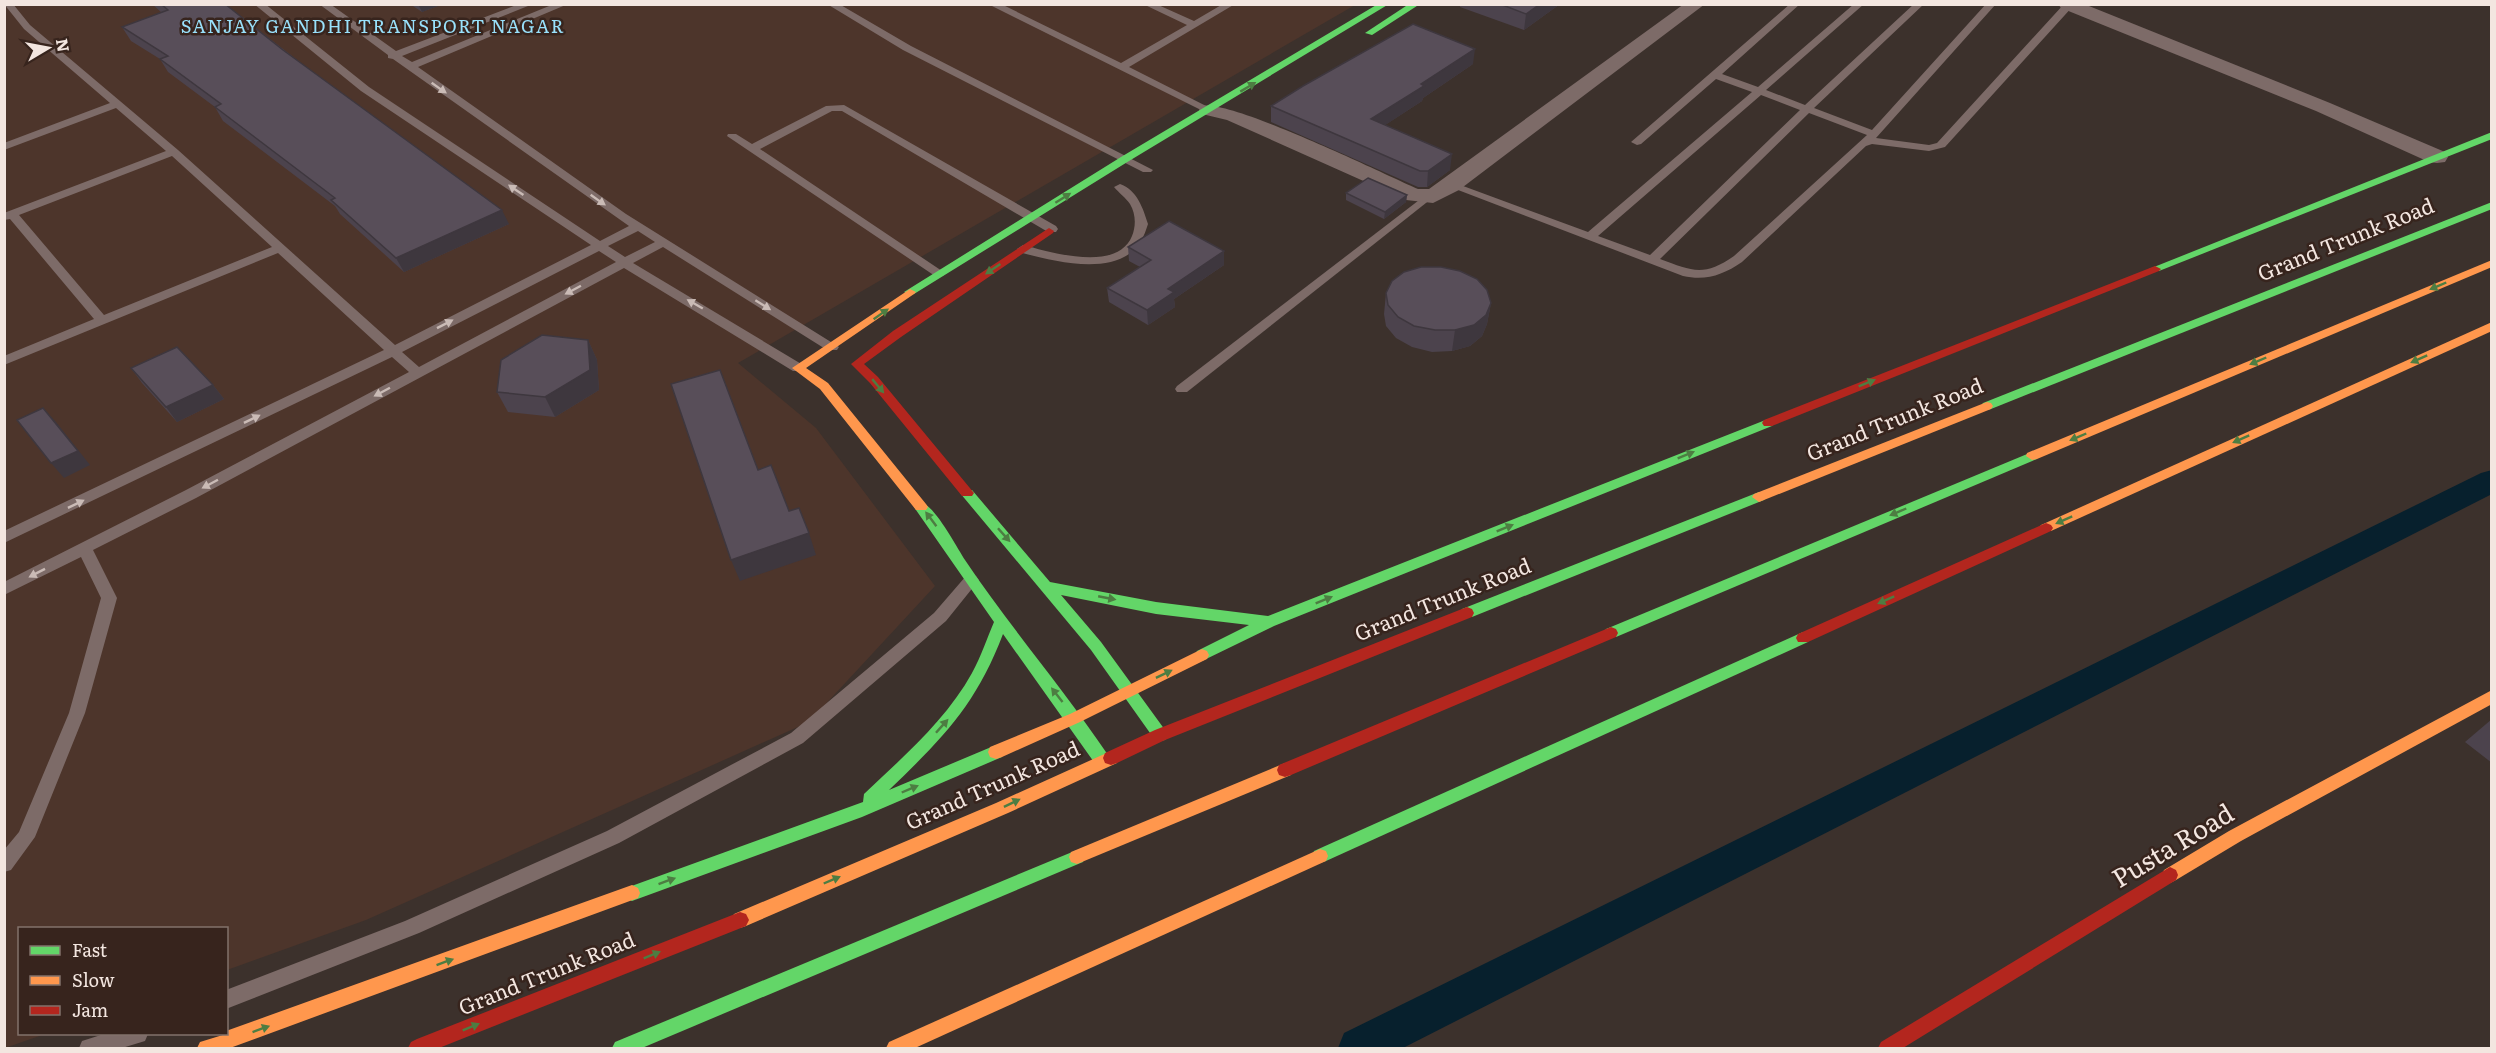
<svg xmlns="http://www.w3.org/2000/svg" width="2496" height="1053" font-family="Literata,serif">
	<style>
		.built { fill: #4d352b }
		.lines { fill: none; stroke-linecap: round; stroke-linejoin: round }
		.canal { fill: #07202d; fill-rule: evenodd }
		.lane { fill: #7d6b68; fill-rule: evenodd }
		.street { fill: #7d6b68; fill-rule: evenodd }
		.fast { fill: #63d668; fill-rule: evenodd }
		.slow { fill: #ff974d; fill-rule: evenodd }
		.jam { fill: #b3261e; fill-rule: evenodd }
		.wall { fill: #4c434d }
		.shaded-wall { fill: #3e373e }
		.building { fill: #584e59; stroke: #3e373e; stroke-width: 1.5 }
		.oneway { fill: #4d7d42 }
		.oneway2 { fill: #cabbb6 }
		.labels { text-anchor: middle; stroke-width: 5; stroke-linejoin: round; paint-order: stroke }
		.far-neighbourhood-label { font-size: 18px; letter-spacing: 1.5px; fill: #99e1fb; stroke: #37241d }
		.street-label { font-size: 21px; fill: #f3e6e0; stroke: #37241d }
		.near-street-label { font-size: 26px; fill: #f3e6e0; stroke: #37241d }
	</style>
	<rect width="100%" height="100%" fill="#3c312c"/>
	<!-- built -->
	<path class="built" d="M4,5h1351l-617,358 78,65 119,158 -126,136 -443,198 -139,50 -1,-42h-206v106h25l-40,14z"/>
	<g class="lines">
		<!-- canal -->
		<path class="canal" d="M2492,470v24l-1089,554h-65l6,-15 1137,-560z"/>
		<!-- lane -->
		<g class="lane">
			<path d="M4,4h9l17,21 148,125 217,195 196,-100 -230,-154 -107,-87h11l104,83 231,154 29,-15 -236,-167 -5,-1v-3l-69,-51h11l66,47 123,-47h14l-131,52 10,6 142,-58h14l-150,63 208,147 213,133 -2,3h-10l-164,-103 -30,16 170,102 2,3 -2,3h-10l-169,-103 -428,230 -103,52 24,48 -32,115 -50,124 -24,33 -7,2v-22l15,-18 50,-119 32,-115 -20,-41 -77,38v-13l182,-92 223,-118 -17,-15 -388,186v-12l380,-181 -106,-97 -274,112v-9l90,-37 -84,-100 -6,1v-7l162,-62 -50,-43 -112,42v-7l106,-40 -86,-74zM172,156l100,91 -168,68 -85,-100zM638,231l17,11 -30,15 -17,-11zM599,251l17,11 -197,105 -17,-15z"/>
			<path d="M827,4h12l72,42 242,124 -2,2h-8l-240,-122z"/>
			<path d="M988,4h13l120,59 66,-38 -44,-21h13l38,17 29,-17h12l-106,63 85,43 -5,3 -4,-1z"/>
			<path d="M1790,4h10l-78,70 36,13 96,-83h10l-98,86 39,15 109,-101h10l-110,104 58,22 114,-126h10l-120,134 53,7 8,-2 127,-139 10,1 -129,142 -16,4 -57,-7 -6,2 -124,116c-19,13 -36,19 -59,14l-238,-91 2,-2h8l133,49 164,-140 -36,-13 -75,65 -4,1 -6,-3zM1761,95l39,15 -150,145 -52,-19zM1809,113l58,22 -133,121c-30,21 -42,15 -74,3z"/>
			<path d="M844,105l212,121 2,3 -2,3h-8l-206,-121h-10l-72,38 185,124 -2,3h-8l-208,-140 1,-2h8l16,10 74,-38z"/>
			<path d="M1120,184c17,6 23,24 28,40 -2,6 -4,12 -7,17 -22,38 -89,20 -122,11l-2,-3 6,-4c27,7 94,28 109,-9 4,-10 4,-22 -2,-32 -4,-6 -11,-11 -16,-17z"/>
			<path d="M1427,194l4,1v4l-244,193h-10l-2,-3 2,-3z"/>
			<path d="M971,574l5,2 3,4 -33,41 -143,122 -184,100 -200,90 -193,76v-19l179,-69 202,-90 184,-98 143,-120 32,-37z"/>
			<path d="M104,1034h44l-3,7 -23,7h-43l3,-7z"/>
		</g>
		<!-- street -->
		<g class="street">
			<path d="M1684,4h21l-246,186 -26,13 -27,-3 -179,-80 -25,-6 -3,-4 3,-4c28,-7 180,67 216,83h11z"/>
			<path d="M2058,4h26l246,99 115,49 3,5 -3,5 -8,1 -8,-1 -113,-51 -255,-103z"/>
		</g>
		<!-- fast -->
		<g class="fast">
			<path d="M1378,4h11l-260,157 -215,133 -4,1 -6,-3 217,-135z"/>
			<path d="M1409,4h11l-48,31 -7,-2z"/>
			<path d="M2492,132v7l-333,132h-8l-2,-2z"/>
			<path d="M2492,202v7l-501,200 -4,1 -6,-4 2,-3z"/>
			<path d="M1768,419l4,1 2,3 -2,3 -498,200 -72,35 -5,-2 -2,-4 2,-4 52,-26 -93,-11 -95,-19 40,47 64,88 3,5 -3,5 -5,1 -5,-1 -64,-90 -131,-157 2,-3h10l78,92 106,20 112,14z"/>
			<path d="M2032,452l5,1 1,3 -1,3 -421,178h-10l-2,-4 2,-4z"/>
			<path d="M1759,492l5,2 2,3 -2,3 -292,117h-10l-2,-4 2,-4z"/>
			<path d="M921,502c14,4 35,44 44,58 45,67 98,128 143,195l2,5 -2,5 -6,2 -6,-2 -93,-131c-27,71 -60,104 -114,156l107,-45 6,2 2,5 -2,5 -140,60 -230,84 -6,-3 -2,-5 2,-5 237,-86 1,-8c39,-37 82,-74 108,-121 9,-16 15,-35 22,-51l-78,-112 -2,-3 2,-3z"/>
			<path d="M1803,632l5,2 2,4 -2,4 -482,219 -6,2 -6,-2 -2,-5 2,-5z"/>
			<path d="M1077,850l6,2 2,5 -2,5 -441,186h-30l3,-6z"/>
		</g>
		<!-- slow -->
		<g class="slow">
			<path d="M2492,260v7l-455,192 -5,1 -6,-4 1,-3z"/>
			<path d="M910,289l6,3 -2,2 -108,74 22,15 98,121 2,3 -2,3h-10l-96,-121 -28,-21z"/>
			<path d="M2492,322v9l-441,200h-10l-2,-3 2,-3z"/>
			<path d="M1987,402l4,1 2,3 -2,3 -227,91 -5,2 -7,-5 2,-3z"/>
			<path d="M1202,649l5,2 2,4 -2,4 -127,63 -78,35 -6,2 -6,-2 -2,-5 2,-5 80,-33z"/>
			<path d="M2492,690v14l-251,137 -65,39 -6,3 -6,-3 -2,-5 2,-5 65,-39z"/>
			<path d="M1111,751l6,2 2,5 -2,5 -109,50 -262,113 -6,2 -6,-2 -3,-6 3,-6 262,-111z"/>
			<path d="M1285,763l6,2 2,5 -2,5 -214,89 -6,-2 -2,-5 2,-5z"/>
			<path d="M1320,849l6,2 2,5 -2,5 -411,187h-29l3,-6z"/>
			<path d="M632,885l6,3 2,5 -2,5 -408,150h-33l3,-6 26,-8v-3z"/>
		</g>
		<!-- jam -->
		<g class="jam">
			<path d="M1049,228l5,3 -1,2 -152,104 -37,27 14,13 96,116 -2,3h-10l-92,-113 -19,-19 42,-33z"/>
			<path d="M2155,266l6,3 -2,2 -387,155h-8l-2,-3 2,-3z"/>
			<path d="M2046,523l5,2 2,3 -2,3 -243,111h-10l-2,-4 2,-4z"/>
			<path d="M1467,607l5,2 2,4 -2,4 -307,123 -48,23 -6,2 -6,-2 -2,-5 2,-5 50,-23z"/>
			<path d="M1611,627l5,2 2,4 -2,4 -325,138 -6,2 -6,-2 -2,-5 2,-5z"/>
			<path d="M2170,867l6,3 2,5 -2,5 -273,168h-25l3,-6z"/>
			<path d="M740,912l6,2 3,6 -3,6 -307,122h-31l3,-6 6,-3z"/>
		</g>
	</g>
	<!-- wall -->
	<g class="wall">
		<path d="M152,4h73l284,220 -105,48 -64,-58 -5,-8 -112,-85 -8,-14 -47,-35 -8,-13 -29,-18 -9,-14 40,-14z"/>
		<path d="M410,4h33l-21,8z"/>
		<path d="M1460,4h100l-36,26 -64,-23z"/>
		<path d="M1473,64l-50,34 -1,3 -37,24 65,45 -23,17h-9l-147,-65v-16z"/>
		<path d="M1346,193l61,2 -1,7 -22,17 -38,-19z"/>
		<path d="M1128,247l96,18 -50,34 1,8 -27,18 -39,-23 -2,-14 33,-21 -11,-6z"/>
		<path d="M1386,293l105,10 -4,21 -5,12 -12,10 -18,5 -20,1 -20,-5 -16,-9 -10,-12 -2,-12z"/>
		<path d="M588,340l9,20 2,30 -44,27 -47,-5 -11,-20z"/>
		<path d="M131,368l82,17 11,14 -47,23 -35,-39z"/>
		<path d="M2492,719v44l-27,-21z"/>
	</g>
	<!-- shaded-wall -->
	<g class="shaded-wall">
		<path d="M418,4h25l-21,8z"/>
		<path d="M1540,4h20l-36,26 2,-16z"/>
		<path d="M1475,49l-2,15 -50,34 -1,3 -52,34 1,-16 50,-35z"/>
		<path d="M1452,154l-2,16 -23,17 1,-16z"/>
		<path d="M1407,195l-1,7 -22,17 1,-7z"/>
		<path d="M502,210l7,14 -105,48 -8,-14z"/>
		<path d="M1224,251v14l-50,34 1,8 -27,18 -1,-15 21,-21z"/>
		<path d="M1491,303l-4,21 -5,12 -12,10 -18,5 3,-21z"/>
		<path d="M588,340l9,20 2,30 -44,27 -10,-20z"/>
		<path d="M213,385l11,14 -47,23 -11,-15z"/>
		<path d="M43,408l13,14 34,43 -26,13 -13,-15z"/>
		<path d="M809,533l7,22 -76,26 -9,-21z"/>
	</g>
	<!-- building -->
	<g class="building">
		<path d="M161,4h64l58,46 219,160 -106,48 -65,-58 4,-2 -120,-91 6,-3 -61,-45 8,-3 -46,-29 46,-17z"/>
		<path d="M1500,4h40l-14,10z"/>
		<path d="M1413,24l62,25 -54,35 3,2 -53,33 81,35 -24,17h-8l-149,-65 32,-20z"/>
		<path d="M1368,178l39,17 -22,17 -39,-19z"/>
		<path d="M1169,221l55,30 -56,38 6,3 -27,18 -40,-22 44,-28 -23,-13z"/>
		<path d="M1421,267h20l19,4 17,8 10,11 4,13 -5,12 -12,10 -19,5h-20l-21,-4 -16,-9 -10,-12 -2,-12 6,-12 12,-9z"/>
		<path d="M542,335l46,5 2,30 -45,27 -48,-5 4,-32z"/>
		<path d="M177,347l36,38 -47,22 -35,-39z"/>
		<path d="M720,370l38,100 13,-5 18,46 10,-3 10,25 -78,27 -60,-176z"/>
		<path d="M43,408l35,43 -27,12 -34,-43z"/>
	</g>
	<!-- one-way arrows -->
	<defs><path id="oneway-solid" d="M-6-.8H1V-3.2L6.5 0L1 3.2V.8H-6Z" transform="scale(1.5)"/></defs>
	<g class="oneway">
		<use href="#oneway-solid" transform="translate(1248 87) rotate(-31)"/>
		<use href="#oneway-solid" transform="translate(1063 198) rotate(-32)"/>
		<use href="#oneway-solid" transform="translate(993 269) rotate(146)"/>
		<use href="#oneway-solid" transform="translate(2438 286) rotate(157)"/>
		<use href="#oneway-solid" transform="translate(881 314) rotate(-35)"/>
		<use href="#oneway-solid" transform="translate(2419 359) rotate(156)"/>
		<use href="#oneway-solid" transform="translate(2258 361) rotate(157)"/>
		<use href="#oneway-solid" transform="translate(1867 383) rotate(-22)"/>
		<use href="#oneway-solid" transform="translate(878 386) rotate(50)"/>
		<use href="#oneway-solid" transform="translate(2078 437) rotate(157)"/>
		<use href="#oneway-solid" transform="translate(2241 439) rotate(156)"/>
		<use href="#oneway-solid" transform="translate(1686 455) rotate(-22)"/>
		<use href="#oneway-solid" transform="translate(1898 512) rotate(157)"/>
		<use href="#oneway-solid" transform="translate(931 519) rotate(-127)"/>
		<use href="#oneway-solid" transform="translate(2064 520) rotate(156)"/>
		<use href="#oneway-solid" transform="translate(1505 528) rotate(-22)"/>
		<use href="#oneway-solid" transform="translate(1004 535) rotate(48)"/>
		<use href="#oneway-solid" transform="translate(1107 598) rotate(11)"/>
		<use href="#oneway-solid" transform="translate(1324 600) rotate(-22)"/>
		<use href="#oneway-solid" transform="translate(1886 600) rotate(156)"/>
		<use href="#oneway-solid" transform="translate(1164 674) rotate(-26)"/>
		<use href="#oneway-solid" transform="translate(1057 695) rotate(-128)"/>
		<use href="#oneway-solid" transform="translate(942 726) rotate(-48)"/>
		<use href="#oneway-solid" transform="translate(910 789) rotate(-23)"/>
		<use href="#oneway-solid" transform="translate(1012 803) rotate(-26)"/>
		<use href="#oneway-solid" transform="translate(832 880) rotate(-23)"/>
		<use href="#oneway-solid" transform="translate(667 881) rotate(-20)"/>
		<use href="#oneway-solid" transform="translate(652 955) rotate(-22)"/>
		<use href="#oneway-solid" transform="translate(445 962) rotate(-20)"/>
		<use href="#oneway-solid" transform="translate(471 1027) rotate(-22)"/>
		<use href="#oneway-solid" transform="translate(261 1029) rotate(-20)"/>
	</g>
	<g class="oneway2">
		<use href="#oneway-solid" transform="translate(439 88) rotate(35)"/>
		<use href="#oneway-solid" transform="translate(516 190) rotate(-146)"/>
		<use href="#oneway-solid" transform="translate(598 200) rotate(35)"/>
		<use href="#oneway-solid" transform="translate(573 290) rotate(152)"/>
		<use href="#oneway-solid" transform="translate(695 304) rotate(-150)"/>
		<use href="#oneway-solid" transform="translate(763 305) rotate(32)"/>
		<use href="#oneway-solid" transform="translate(445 324) rotate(-27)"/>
		<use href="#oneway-solid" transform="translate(382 392) rotate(152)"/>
		<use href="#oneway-solid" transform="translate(252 419) rotate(-26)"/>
		<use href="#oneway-solid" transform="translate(210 484) rotate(152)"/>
		<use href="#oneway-solid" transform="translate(76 504) rotate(-26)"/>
		<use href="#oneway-solid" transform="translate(37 573) rotate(153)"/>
	</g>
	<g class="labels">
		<!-- far-neighbourhood labels -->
		<g class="far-neighbourhood-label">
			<text x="373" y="33">SANJAY GANDHI TRANSPORT NAGAR</text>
		</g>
		<!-- street labels -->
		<g class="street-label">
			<text transform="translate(2346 240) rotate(-22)" y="7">Grand Trunk Road</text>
			<text transform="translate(1895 420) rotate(-22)" y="7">Grand Trunk Road</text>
			<text transform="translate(1443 600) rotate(-22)" y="7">Grand Trunk Road</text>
			<text transform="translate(993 786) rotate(-24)" y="7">Grand Trunk Road</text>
			<text transform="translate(547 974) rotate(-22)" y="7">Grand Trunk Road</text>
		</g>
		<!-- near-street labels -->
		<g class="near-street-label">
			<text transform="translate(2173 846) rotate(-31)" y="9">Pusta Road</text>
		</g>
	</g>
	<!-- border -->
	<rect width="2496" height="1053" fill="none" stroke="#f3e6e0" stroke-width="12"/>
	<!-- legend -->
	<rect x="18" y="927" width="210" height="108" fill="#37241d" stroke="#82726b" stroke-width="1.5"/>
	<rect x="30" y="946" width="30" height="9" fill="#63d668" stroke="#82726b" stroke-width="1.5"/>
	<text x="72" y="957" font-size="18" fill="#f3e6e0">Fast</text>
	<rect x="30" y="976" width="30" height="9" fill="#ff974d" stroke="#82726b" stroke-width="1.5"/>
	<text x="72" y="987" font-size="18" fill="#f3e6e0">Slow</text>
	<rect x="30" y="1006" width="30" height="9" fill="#b3261e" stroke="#82726b" stroke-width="1.5"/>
	<text x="72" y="1017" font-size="18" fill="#f3e6e0">Jam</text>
	<!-- north arrow -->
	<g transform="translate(48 48) rotate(80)" stroke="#37241d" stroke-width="4.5" paint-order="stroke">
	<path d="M0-4.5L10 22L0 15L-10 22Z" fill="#f3e6e0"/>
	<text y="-9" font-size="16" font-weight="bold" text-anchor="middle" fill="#f3e6e0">N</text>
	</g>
</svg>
